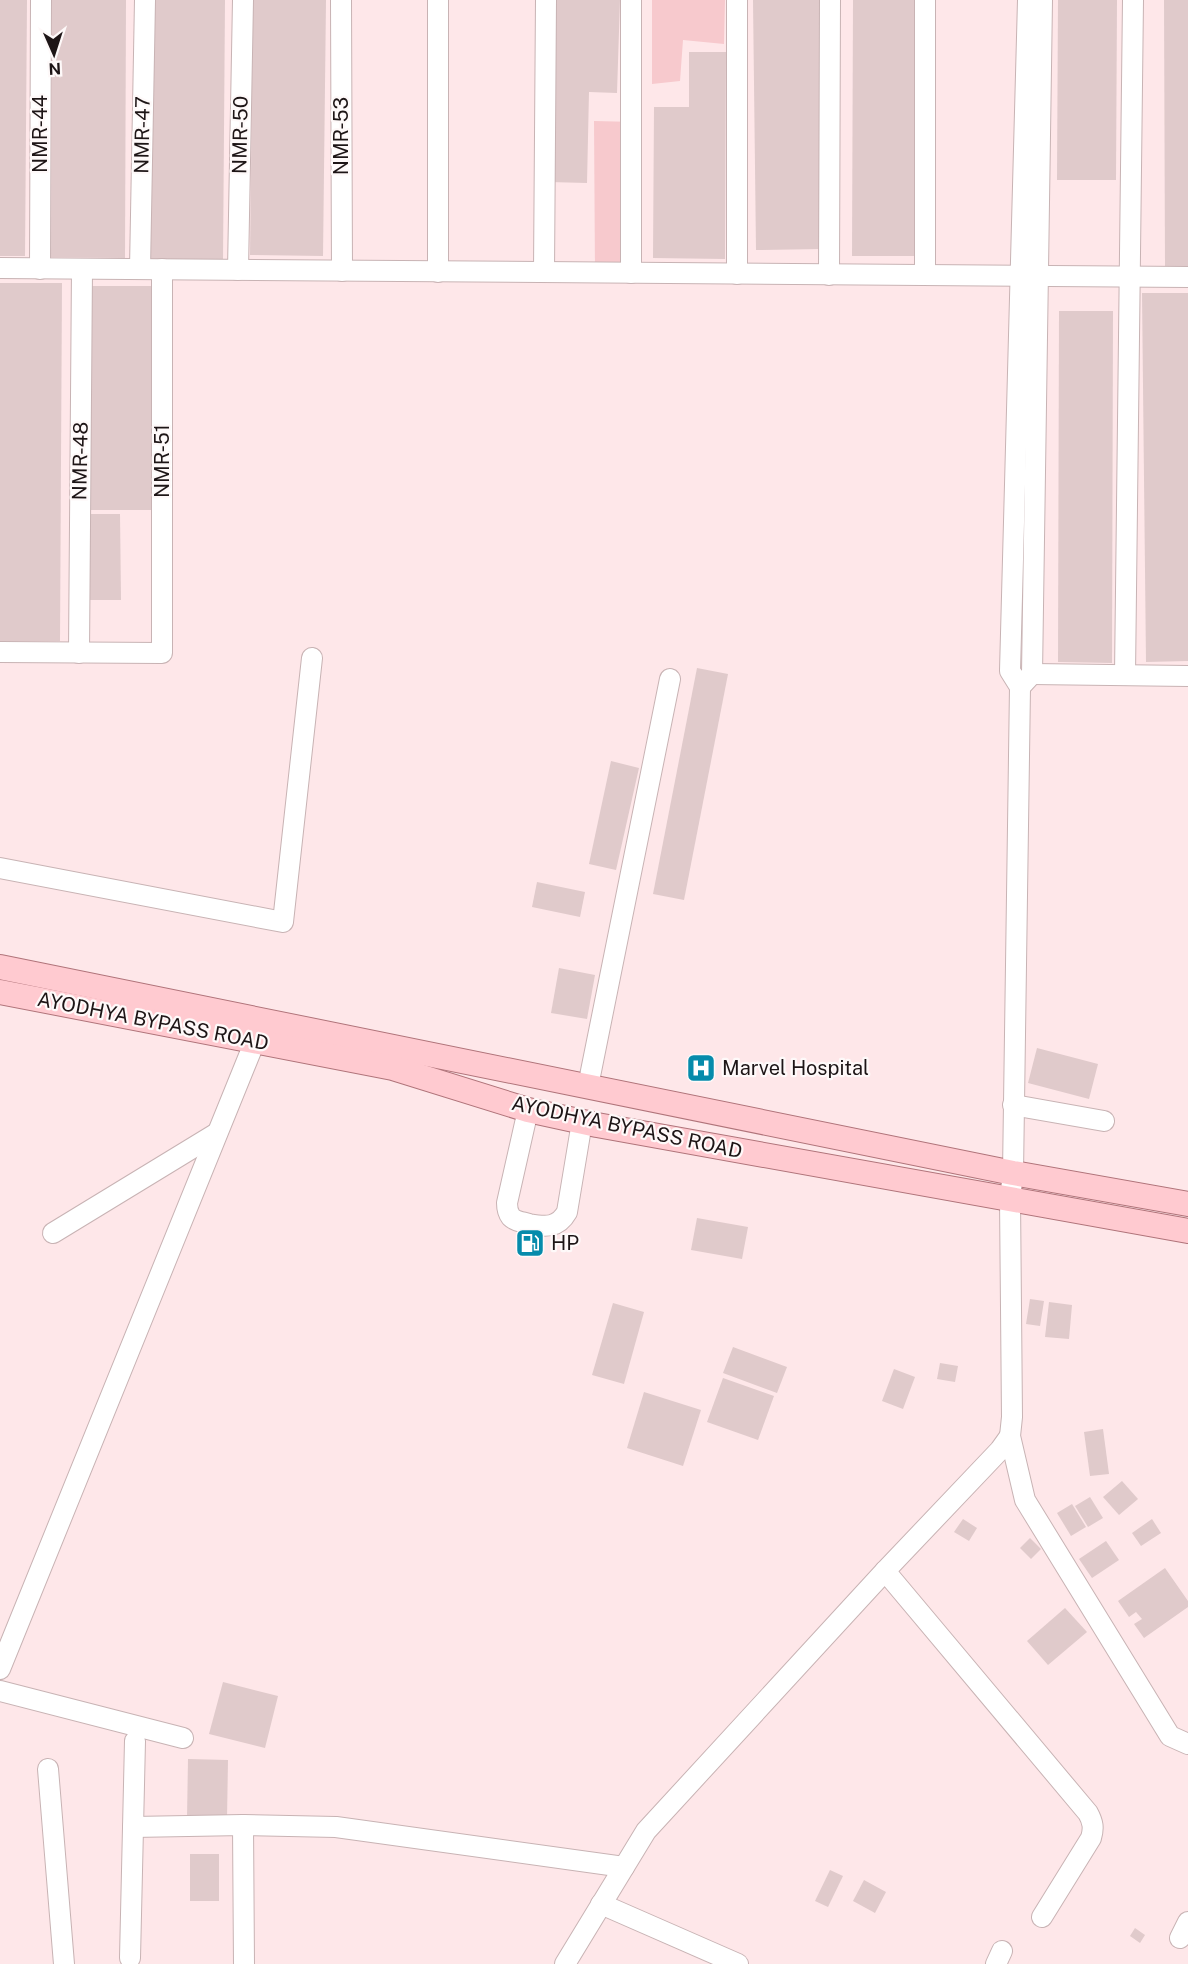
<svg xmlns="http://www.w3.org/2000/svg" width="1188" height="1964" font-family="'Public Sans',sans-serif">
	<style>
		.green { fill: #f7c9cd }
		.building { fill: #e0cacb }
		.lines { fill: none; stroke-linecap: round; stroke-linejoin: round }
		.minor-casing { stroke: #c8b3b4; stroke-width: 22 }
		.major-casing { stroke: #b0747a; stroke-width: 26 }
		.minor { stroke: #fff; stroke-width: 20 }
		.major { stroke: #ffcad0; stroke-width: 24 }
		.labels { text-anchor: middle; stroke-width: 4.5; stroke-linejoin: round; paint-order: stroke }
		.street-label { font-size: 20px; fill: #1d1516; stroke: #fef9f9 }
		.poi-label { font-size: 20px; fill: #1d1516; stroke: #fef9f9; text-anchor: start }
	</style>
	<rect width="100%" height="100%" fill="#fee7e9"/>
	<!-- green -->
	<g class="green">
		<path d="M652,0h73l-1,44 -41,-4 -3,41 -28,3z"/>
		<path d="M594,121l42,1 -5,151h-36z"/>
	</g>
	<!-- building -->
	<g class="building">
		<path d="M0,0h27l-2,256h-25z"/>
		<path d="M52,0h74l-1,258 -74,-1z"/>
		<path d="M150,0h75l-2,261 -75,-1z"/>
		<path d="M253,0h73l-3,256 -73,-1z"/>
		<path d="M554,0h66l-3,93 -28,-1 -2,91 -38,-1z"/>
		<path d="M753,0h66l3,249 -66,1z"/>
		<path d="M853,0h67v256h-68z"/>
		<path d="M1058,0h59l-1,180h-59z"/>
		<path d="M1164,0h24v266h-23z"/>
		<path d="M689,52h37l-1,207 -72,-1 1,-151h35z"/>
		<path d="M0,283h62l-2,358h-60z"/>
		<rect x="88" y="286" width="66" height="224"/>
		<path d="M1142,293h46v368l-42,1z"/>
		<path d="M1059,311h54l-1,352 -54,-1z"/>
		<path d="M86,514h34l1,86h-34z"/>
		<path d="M697,668l31,6 -44,226 -31,-6z"/>
		<path d="M611,761l28,7 -23,102 -27,-6z"/>
		<path d="M537,882l48,10 -5,25 -48,-10z"/>
		<path d="M559,968l36,7 -8,44 -36,-6z"/>
		<path d="M1037,1048l61,16 -9,35 -61,-16z"/>
		<path d="M697,1218l51,9 -6,32 -51,-9z"/>
		<path d="M1030,1299l14,2 -4,25 -14,-2z"/>
		<path d="M1049,1302l23,3 -3,34 -24,-2z"/>
		<path d="M613,1303l31,9 -20,72 -32,-9z"/>
		<path d="M733,1347l54,20 -10,26 -54,-20z"/>
		<path d="M940,1363l18,3 -3,16 -18,-3z"/>
		<path d="M894,1369l21,8 -12,32 -21,-8z"/>
		<path d="M723,1378l51,18 -16,44 -51,-18z"/>
		<path d="M644,1392l57,18 -18,56 -56,-18z"/>
		<path d="M1103,1429l6,45 -19,2 -6,-44z"/>
		<path d="M1122,1481l16,18 -19,16 -16,-18z"/>
		<path d="M1090,1497l13,21 -15,9 -13,-21z"/>
		<path d="M1072,1504l14,23 -15,9 -14,-23z"/>
		<path d="M963,1519l14,9 -8,13 -15,-9z"/>
		<path d="M1152,1519l9,14 -20,13 -9,-13z"/>
		<path d="M1030,1538l11,11 -10,10 -11,-11z"/>
		<path d="M1106,1541l13,19 -27,18 -13,-19z"/>
		<path d="M1165,1568l23,33v6l-44,31 -10,-14 8,-5 -6,-7 -7,5 -11,-16z"/>
		<path d="M1065,1608l22,24 -39,33 -21,-24z"/>
		<path d="M223,1682l55,14 -13,52 -56,-14z"/>
		<path d="M188,1759l40,1 -1,59h-40z"/>
		<rect x="190" y="1854" width="29" height="47"/>
		<path d="M830,1870l13,6 -15,31 -13,-6z"/>
		<path d="M864,1880l22,12 -11,21 -22,-12z"/>
		<path d="M1135,1928l10,7 -5,8 -10,-7z"/>
	</g>
	<g class="lines">
		<!-- minor casing -->
		<g class="minor-casing">
			<g id="minor">
				<path d="M341,0l1,271"/>
				<path d="M631,0v273"/>
				<path d="M737,0v274"/>
				<path d="M1028,0l-18,671 10,16 -7,486 -3,26 2,218 -2,19 15,64 145,236 18,8"/>
				<path d="M0,268l1188,9"/>
				<path d="M40,269l1,-269"/>
				<path d="M140,269l5,-269"/>
				<path d="M238,270l5,-270"/>
				<path d="M438,272v-272"/>
				<path d="M544,272l2,-272"/>
				<path d="M829,275l1,-275"/>
				<path d="M925,275v-275"/>
				<path d="M0,652l162,1v-384"/>
				<path d="M79,653l3,-384"/>
				<path d="M1032,674l156,2"/>
				<path d="M1125,675l8,-675"/>
				<path d="M1020,687l12,-13 10,-674"/>
				<path d="M0,868l283,54 29,-264"/>
				<path d="M588,1086l82,-407"/>
				<path d="M1013,1105l91,16"/>
				<path d="M528,1110l-21,93c0,5 1,10 4,14 5,5 12,5 18,7 17,3 29,4 38,-12l15,-90"/>
				<path d="M53,1233l164,-100"/>
				<path d="M885,1571l203,242c5,9 6,15 3,25l-49,79"/>
				<path d="M0,1669l255,-628"/>
				<path d="M0,1691l183,47"/>
				<path d="M48,1769l16,195"/>
				<path d="M243,1825l1,139"/>
				<path d="M133,1827l110,-2 93,2 288,40"/>
				<path d="M601,1904l137,60"/>
				<path d="M1180,1938l8,-16"/>
				<path d="M130,1958l5,-217"/>
				<path d="M565,1964l81,-133 239,-260 115,-121 10,-14"/>
				<path d="M996,1964l6,-13"/>
			</g>
		</g>
		<!-- major casing -->
		<g class="major-casing">
			<g id="major">
				<path d="M0,967l1013,206 175,31"/>
				<path d="M0,992l393,76 135,42 69,15 591,106"/>
			</g>
		</g>
		<!-- minor -->
		<use href="#minor" class="minor"/>
		<!-- major -->
		<use href="#major" class="major"/>
	</g>
	<!-- icons -->
	<defs>
		<g id="hospital-square" transform="scale(1.5)"><rect x="-9" y="-9" width="18" height="18" rx="4" fill="#068bab" stroke="#fef9f9"/><path d="M-5-5h3v3.5h4V-5h3V5h-3V1.5h-4V5h-3Z" fill="#fff"/></g>
		<g id="fuel-square" transform="scale(1.5)"><rect x="-9" y="-9" width="18" height="18" rx="4" fill="#068bab" stroke="#fef9f9"/><path d="M-5.5-6h7V0h2V4h1.3V-2.5L3-4.5l.8-.8L6-3V5H2.5V1h-1V6h-7ZM-4.2-4.7v3.2H.2V-4.7Z" fill="#fff"/></g>
	</defs>
	<g fill-rule="evenodd">
		<use href="#hospital-square" x="701" y="1068"/>
		<use href="#fuel-square" x="530" y="1243"/>
	</g>
	<g class="labels">
		<!-- street labels -->
		<g class="street-label">
			<text transform="translate(40 134) rotate(-90)" y="7">NMR-44</text>
			<text transform="translate(142 135) rotate(-89)" y="7">NMR-47</text>
			<text transform="translate(240 135) rotate(-89)" y="7">NMR-50</text>
			<text transform="translate(341 136) rotate(-90)" y="7">NMR-53</text>
			<text transform="translate(80 461) rotate(-89)" y="7">NMR-48</text>
			<text transform="translate(162 461) rotate(-90)" y="7">NMR-51</text>
			<text transform="translate(153 1021) rotate(11)" y="7">AYODHYA BYPASS ROAD</text>
			<text transform="translate(627 1127) rotate(12)" y="7">AYODHYA BYPASS ROAD</text>
		</g>
		<!-- poi labels -->
		<g class="poi-label">
			<text x="722" y="1075">Marvel Hospital</text>
			<text x="551" y="1250">HP</text>
		</g>
	</g>
	<!-- north arrow -->
	<g transform="translate(54 54) rotate(177)" stroke="#fef9f9" stroke-width="4.5" paint-order="stroke">
	<path d="M0-4.5L10 22L0 15L-10 22Z" fill="#1d1516"/>
	<text y="-9" font-size="16" font-weight="bold" text-anchor="middle" fill="#1d1516">N</text>
	</g>
</svg>
